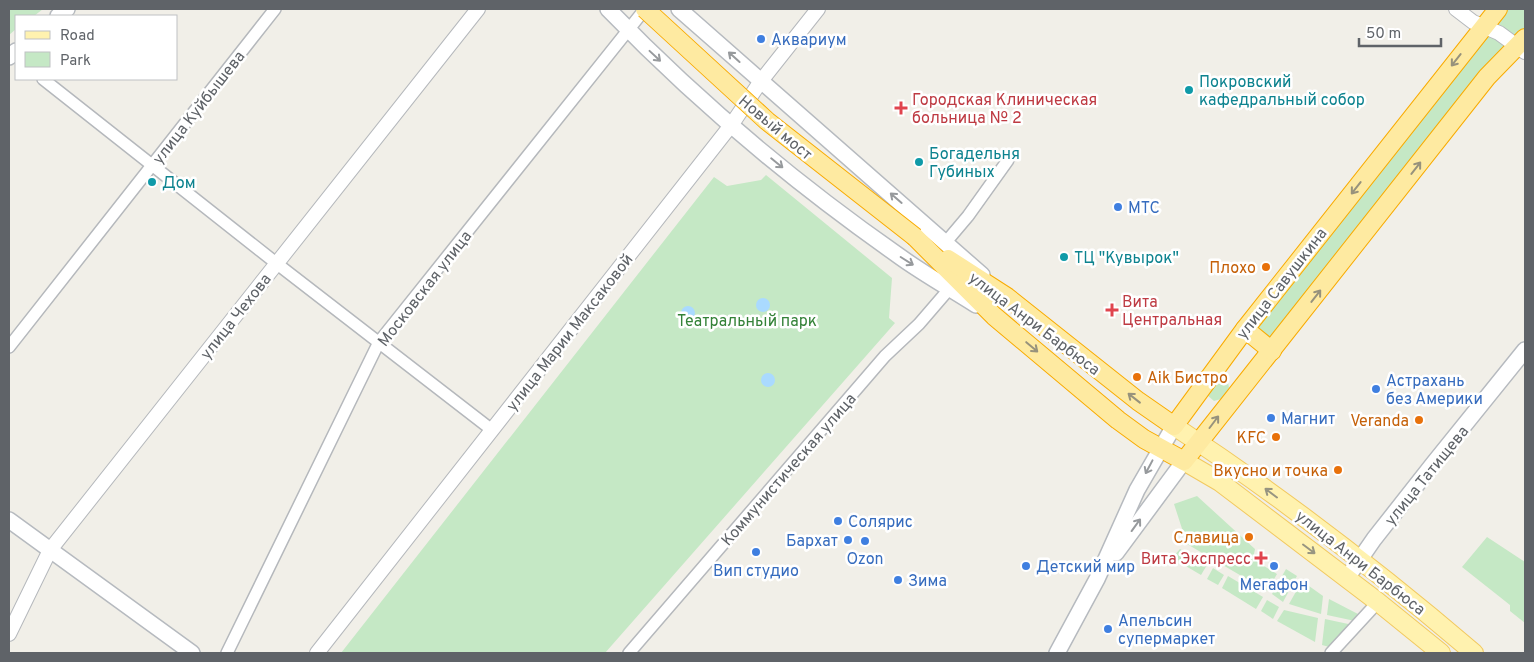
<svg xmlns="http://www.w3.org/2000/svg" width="1534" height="662" font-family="Overpass,sans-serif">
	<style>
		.green { fill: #c5e8c5 }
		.water { fill: #aadaff }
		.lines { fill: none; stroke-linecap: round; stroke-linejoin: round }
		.minor-casing { stroke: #b5b8bc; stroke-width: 14 }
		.tertiary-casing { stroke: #b5b8bc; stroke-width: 16 }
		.secondary-casing { stroke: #b6babf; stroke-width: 18 }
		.primary-casing { stroke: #f2c960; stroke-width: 20 }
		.trunk-casing { stroke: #f9ab00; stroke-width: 20 }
		.minor { stroke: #fff; stroke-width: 11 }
		.tertiary { stroke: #fff; stroke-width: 14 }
		.secondary { stroke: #fff; stroke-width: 15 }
		.primary { stroke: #fff2af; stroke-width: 18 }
		.trunk { stroke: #feeaa1; stroke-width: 18 }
		.trunk-bridge-casing { stroke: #f9ab00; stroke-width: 20; stroke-linecap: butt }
		.trunk-bridge { stroke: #feeaa1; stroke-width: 18 }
		.oneway { stroke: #979a9d }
		.oneway2 { stroke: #97927c }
		.oneway3 { stroke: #979581 }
		.shop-dot { fill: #3f7fe0; stroke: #fff; stroke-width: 2 }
		.culture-dot { fill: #0f9aa8; stroke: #fff; stroke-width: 2 }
		.health-dot { fill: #e0444e; stroke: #fff; stroke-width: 2 }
		.food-dot { fill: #e8710a; stroke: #fff; stroke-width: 2 }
		.labels { text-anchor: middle; stroke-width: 5; stroke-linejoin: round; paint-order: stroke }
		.shop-label { font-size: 16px; fill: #366cbe; stroke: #fff; text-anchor: start }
		.culture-label { font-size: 16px; fill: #0d838f; stroke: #fff; text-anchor: start }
		.health-label { font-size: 16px; fill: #be3a42; stroke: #fff; text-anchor: start }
		.street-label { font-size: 16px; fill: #5f6368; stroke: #fff }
		.food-label { font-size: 16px; fill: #c56008; stroke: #fff; text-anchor: end }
		.park-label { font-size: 16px; fill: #348238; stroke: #fff }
	</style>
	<rect width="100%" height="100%" fill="#f1efe8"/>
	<!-- green -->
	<g class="green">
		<path d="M9,9h34l-9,7h-18v13l-7,6z"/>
		<path d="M1498,9h27v29l-253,313 -27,-22z"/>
		<path d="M766,175l126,103 -3,40 6,5 -290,330h-264l373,-476 13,9 34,-6z"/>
		<path d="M1221,377l7,5 1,6 -8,11 -7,2 -7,-6z"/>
		<path d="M1197,496l58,53 -2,10 24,15 -10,17 -80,-47 -13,-40z"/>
		<path d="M1487,537l38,25v61l-15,-12v-6l-48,-38z"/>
		<path d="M1180,549l27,16 -6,10 -29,-17z"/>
		<path d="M1213,568l11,7 -6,10 -11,-6z"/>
		<path d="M1286,569l11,7 -14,26 -11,-8z"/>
		<path d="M1228,576l35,21 -7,12 -34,-21z"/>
		<path d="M1302,581l21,15 -2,18 -32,-10z"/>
		<path d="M1329,599l29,15 -3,7 -28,-6z"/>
		<path d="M1267,600l12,7 -6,12 -12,-8z"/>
		<path d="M1284,610l34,8 -3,24 -38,-21z"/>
		<path d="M1325,619l28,6 -20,23 -11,-3z"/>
	</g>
	<!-- water -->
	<g class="water">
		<circle cx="763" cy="305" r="7"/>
		<circle cx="688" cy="313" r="7"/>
		<circle cx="768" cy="380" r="7"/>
	</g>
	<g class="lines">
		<!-- minor casing -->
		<g class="minor-casing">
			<g id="minor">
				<path d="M43,79l233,184 216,167"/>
				<path d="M946,242l22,-26 40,-56"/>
				<path d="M9,347l266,-338"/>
				<path d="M227,653l152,-311 266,-333"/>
				<path d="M629,653l256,-297 34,-32 31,-36"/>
				<path d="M1331,653l47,-51"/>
			</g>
		</g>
		<!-- tertiary casing -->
		<g class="tertiary-casing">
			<g id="tertiary">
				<path d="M1456,9l17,13 26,11 26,19"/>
				<path d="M9,634l41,-84 428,-541"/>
				<path d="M317,653l415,-529 29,-43 57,-72"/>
			</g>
		</g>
		<!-- secondary casing -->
		<g class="secondary-casing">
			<g id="secondary">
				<path d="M608,9c87,90 188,175 291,247 25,18 52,33 77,49"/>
				<path d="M679,9l303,266"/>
				<path d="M58,16l9,-7"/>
				<path d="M9,57l7,-6"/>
				<path d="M9,520l183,133"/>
				<path d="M1116,553l68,-92"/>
				<path d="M1347,578l27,-39 59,-75 92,-114"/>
				<path d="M1057,653l40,-74 40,-89 37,-64"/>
			</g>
		</g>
		<!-- primary casing -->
		<g class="primary-casing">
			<g id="primary">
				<path d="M1174,426c105,69 205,146 300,227"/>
				<path d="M1184,461l36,21 158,120 63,51"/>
			</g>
		</g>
		<!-- trunk casing -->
		<g class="trunk-casing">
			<g id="trunk">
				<path d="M915,237l79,79 124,104 26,19 40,22 303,-384 38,-39"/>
				<path d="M948,259l59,38 131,104 36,25 71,-97 253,-320"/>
				<path d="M1245,329l27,22"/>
			</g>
		</g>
		<!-- minor -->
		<use href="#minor" class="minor"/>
		<!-- tertiary -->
		<use href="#tertiary" class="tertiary"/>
		<!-- secondary -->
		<use href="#secondary" class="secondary"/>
		<!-- primary -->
		<use href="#primary" class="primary"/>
		<!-- trunk -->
		<use href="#trunk" class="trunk"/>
		<!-- trunk-bridge casing -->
		<g class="trunk-bridge-casing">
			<path id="trunk-bridge" d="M645,9l122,112 148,116"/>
		</g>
		<!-- trunk-bridge -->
		<use href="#trunk-bridge" class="trunk-bridge"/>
	</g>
	<!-- one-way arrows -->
	<defs><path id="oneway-shaft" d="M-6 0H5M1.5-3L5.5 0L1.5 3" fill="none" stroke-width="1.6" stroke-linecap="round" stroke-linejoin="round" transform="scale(1.25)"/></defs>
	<g class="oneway">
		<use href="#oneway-shaft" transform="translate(655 56) rotate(43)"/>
		<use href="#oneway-shaft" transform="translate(734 57) rotate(-138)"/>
		<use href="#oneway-shaft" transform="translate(777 163) rotate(39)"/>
		<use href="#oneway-shaft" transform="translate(896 198) rotate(-139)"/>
		<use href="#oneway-shaft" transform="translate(907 261) rotate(32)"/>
		<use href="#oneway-shaft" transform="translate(1149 467) rotate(118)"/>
		<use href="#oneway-shaft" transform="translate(1136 525) rotate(-54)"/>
	</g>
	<g class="oneway2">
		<use href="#oneway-shaft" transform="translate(1456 60) rotate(128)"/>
		<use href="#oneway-shaft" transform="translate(1416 168) rotate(-52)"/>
		<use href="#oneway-shaft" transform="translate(1356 188) rotate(128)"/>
		<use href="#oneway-shaft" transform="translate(1316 296) rotate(-52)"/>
		<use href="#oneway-shaft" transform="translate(1032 347) rotate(40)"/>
		<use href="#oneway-shaft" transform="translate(1134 398) rotate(-142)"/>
		<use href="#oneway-shaft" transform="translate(1214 422) rotate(-53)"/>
	</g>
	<g class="oneway3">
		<use href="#oneway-shaft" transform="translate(1271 493) rotate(-143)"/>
		<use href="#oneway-shaft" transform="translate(1309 549) rotate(37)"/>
	</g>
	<!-- markers -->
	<g class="shop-dot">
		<circle cx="761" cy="39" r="5"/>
		<circle cx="1118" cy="207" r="5"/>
		<circle cx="1376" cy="389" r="5"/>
		<circle cx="1271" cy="418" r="5"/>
		<circle cx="838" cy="521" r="5"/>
		<circle cx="848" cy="540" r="5"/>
		<circle cx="865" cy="541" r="5"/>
		<circle cx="756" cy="552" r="5"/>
		<circle cx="1026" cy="566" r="5"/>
		<circle cx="1274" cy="566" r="5"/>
		<circle cx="898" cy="580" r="5"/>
		<circle cx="1108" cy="629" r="5"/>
	</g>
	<g class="culture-dot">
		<circle cx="1189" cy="90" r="5"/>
		<circle cx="919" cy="162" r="5"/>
		<circle cx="152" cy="182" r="5"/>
		<circle cx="1064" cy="257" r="5"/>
	</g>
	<g class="health-dot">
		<path d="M898.5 100.5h5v5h5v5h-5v5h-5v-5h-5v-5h5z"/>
		<path d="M1109.5 302.5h5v5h5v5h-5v5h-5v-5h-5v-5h5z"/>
		<path d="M1258.5 550.5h5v5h5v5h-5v5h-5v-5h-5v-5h5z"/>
	</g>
	<g class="food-dot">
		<circle cx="1266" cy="267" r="5"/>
		<circle cx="1137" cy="377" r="5"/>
		<circle cx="1419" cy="420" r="5"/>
		<circle cx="1276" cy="437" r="5"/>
		<circle cx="1338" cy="470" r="5"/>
		<circle cx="1249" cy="537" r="5"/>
	</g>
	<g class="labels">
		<!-- shop labels -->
		<g class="shop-label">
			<text x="771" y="45">Аквариум</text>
			<text x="1128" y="213">МТС</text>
			<text x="1386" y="386">Астрахань<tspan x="1386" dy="18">без Америки</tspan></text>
			<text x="1281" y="424">Магнит</text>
			<text x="848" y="527">Солярис</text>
			<text x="838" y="546" text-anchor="end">Бархат</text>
			<text x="865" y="564" text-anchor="middle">Ozon</text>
			<text x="1036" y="572">Детский мир</text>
			<text x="756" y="576" text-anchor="middle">Вип студио</text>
			<text x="908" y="586">Зима</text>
			<text x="1274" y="590" text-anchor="middle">Мегафон</text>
			<text x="1118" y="626">Апельсин<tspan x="1118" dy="18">супермаркет</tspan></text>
		</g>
		<!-- culture labels -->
		<g class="culture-label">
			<text x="1199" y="87">Покровский<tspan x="1199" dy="18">кафедральный собор</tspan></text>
			<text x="929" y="159">Богадельня<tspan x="929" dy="18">Губиных</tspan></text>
			<text x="162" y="188">Дом</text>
			<text x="1074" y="263">ТЦ "Кувырок"</text>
		</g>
		<!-- health labels -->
		<g class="health-label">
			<text x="912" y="105">Городская Клиническая<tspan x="912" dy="18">больница № 2</tspan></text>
			<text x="1122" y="307">Вита<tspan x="1122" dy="18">Центральная</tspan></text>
			<text x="1251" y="564" text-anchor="end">Вита Экспресс</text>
		</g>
		<!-- street labels -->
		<g class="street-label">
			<text transform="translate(198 107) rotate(-52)" y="6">улица Куйбышева</text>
			<text transform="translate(776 127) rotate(40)" y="6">Новый мост</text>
			<text transform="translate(1281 283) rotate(-52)" y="6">улица Савушкина</text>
			<text transform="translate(424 288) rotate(-52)" y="6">Московская улица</text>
			<text transform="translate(235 316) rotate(-52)" y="6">улица Чехова</text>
			<text transform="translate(1035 323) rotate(37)" y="6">улица Анри Барбюса</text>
			<text transform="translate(569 332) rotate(-52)" y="6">улица Марии Максаковой</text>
			<text transform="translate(788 469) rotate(-49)" y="6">Коммунистическая улица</text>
			<text transform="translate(1426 475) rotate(-51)" y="6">улица Татищева</text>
			<text transform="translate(1361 562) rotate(38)" y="6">улица Анри Барбюса</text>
		</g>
		<!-- food labels -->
		<g class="food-label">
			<text x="1256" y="273">Плохо</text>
			<text x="1147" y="383" text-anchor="start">Aik Бистро</text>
			<text x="1409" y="426">Veranda</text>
			<text x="1266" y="443">KFC</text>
			<text x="1328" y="476">Вкусно и точка</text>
			<text x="1239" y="543">Славица</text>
		</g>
		<!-- park labels -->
		<g class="park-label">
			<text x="747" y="326">Театральный парк</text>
		</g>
	</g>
	<!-- border -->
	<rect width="1534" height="662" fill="none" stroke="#5f6368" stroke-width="20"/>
	<!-- legend -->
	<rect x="15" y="15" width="162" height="65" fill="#ffffff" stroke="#bfc1c3"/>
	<rect x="25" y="31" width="25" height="8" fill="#fff2af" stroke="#bfc1c3"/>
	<text x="60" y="40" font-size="15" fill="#5f6368">Road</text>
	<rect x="25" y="52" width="25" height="15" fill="#c5e8c5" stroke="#bfc1c3"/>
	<text x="60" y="65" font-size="15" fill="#5f6368">Park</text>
	<!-- scale -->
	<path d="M1359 38v8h82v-8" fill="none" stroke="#5f6368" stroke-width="2.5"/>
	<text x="1366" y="38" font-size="15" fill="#5f6368" stroke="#ffffff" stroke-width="4" paint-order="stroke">50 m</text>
</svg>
